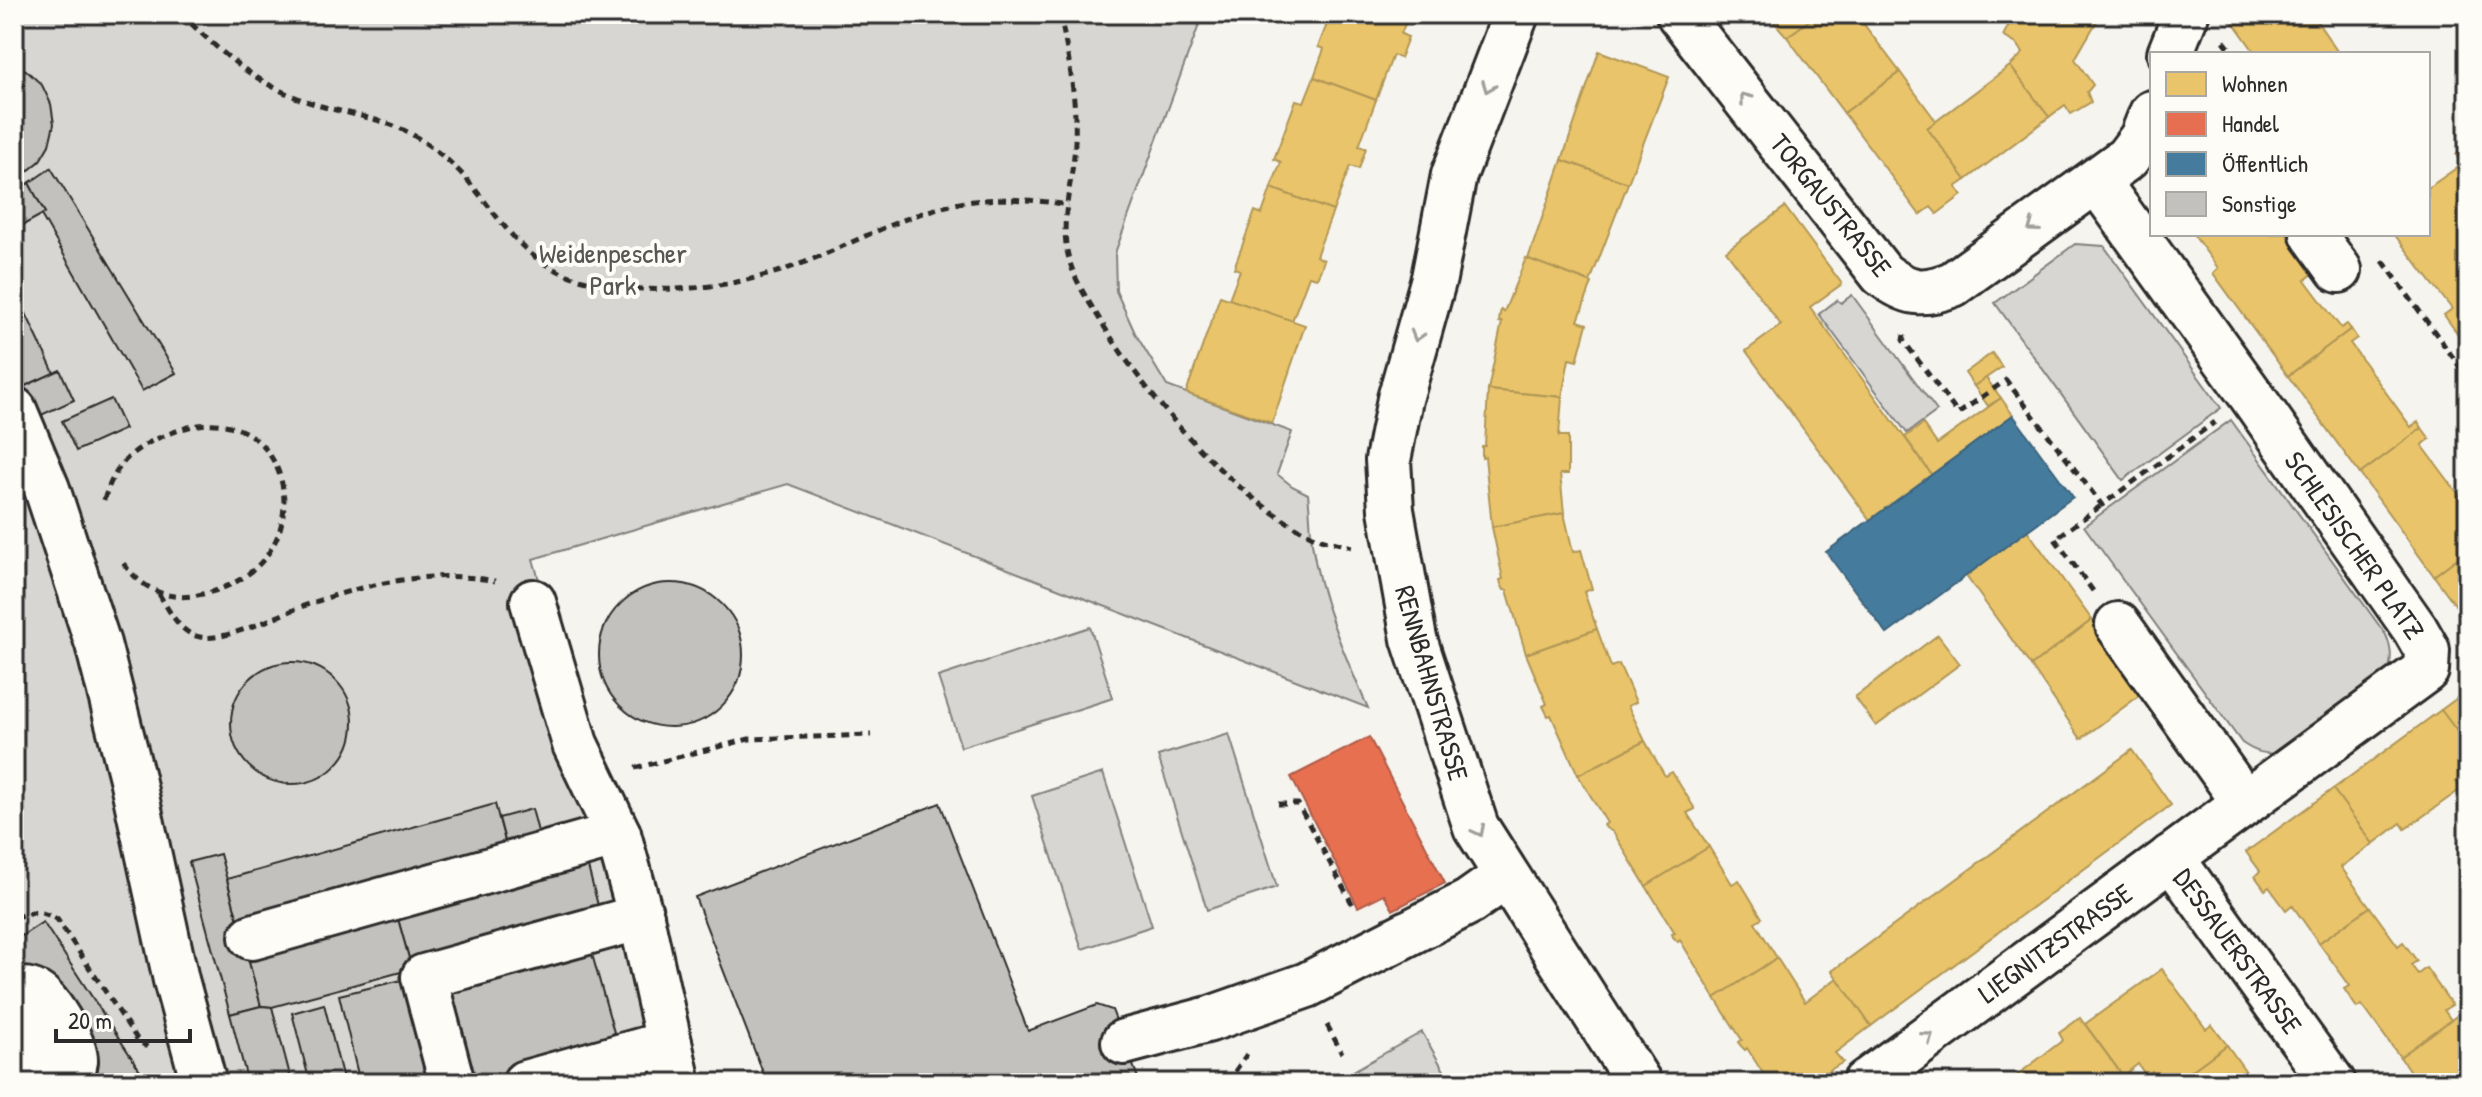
<svg xmlns="http://www.w3.org/2000/svg" width="2482" height="1097" font-family="'Patrick Hand',sans-serif">
	<style>
		.green { fill: #d7d6d2; stroke: #81807e; stroke-width: 2 }
		.homes { fill: #e9c46a; stroke: #b09657; stroke-width: 2 }
		.shops { fill: #e76f51; stroke: #af5b46; stroke-width: 2 }
		.public { fill: #457b9d; stroke: #3d637b; stroke-width: 2 }
		.building { fill: #c2c1be; stroke: #2b2b2b; stroke-width: 2 }
		.lines { fill: none; stroke-linecap: round; stroke-linejoin: round }
		.minor-casing { stroke: #2b2b2b; stroke-width: 50 }
		.path { stroke: #2b2b2b; stroke-width: 5; stroke-dasharray: 8 6; stroke-linecap: butt }
		.minor { stroke: #fdfcf7; stroke-width: 44 }
		.oneway { stroke: #9e9e9b }
		.labels { text-anchor: middle; stroke-width: 8; stroke-linejoin: round; paint-order: stroke }
		.street-label { font-size: 28px; fill: #2b2b2b; stroke: #fdfcf7 }
		.park-label { font-size: 28px; fill: #565655; stroke: #fdfcf7 }
	</style>
	<rect width="100%" height="100%" fill="#f5f4ef"/>
	<filter id="ink" filterUnits="userSpaceOnUse"><feTurbulence type="fractalNoise" baseFrequency=".0125" numOctaves="2"/><feDisplacementMap in="SourceGraphic" scale="16" xChannelSelector="R" yChannelSelector="G"/><feConvolveMatrix kernelMatrix="1 2 1 2 8 2 1 2 1" color-interpolation-filters="sRGB"/></filter>
	<g filter="url(#ink)">
		<!-- green -->
		<g class="green">
			<path d="M14,14h1189l-88,239 1,38 19,42 32,53 125,46 -15,42 15,12 16,8c2,16 2,33 4,49 8,57 33,113 56,165l-580,-224 -255,75 152,524h-671z"/>
			<path d="M2075,244l29,2 117,162 -98,72 -128,-177z"/>
			<path d="M1852,295l85,116 -30,22 -88,-119 18,-14 4,3z"/>
			<path d="M2231,420l155,215c6,14 6,24 2,38l-107,80c-16,2 -26,-1 -39,-10l-158,-217z"/>
			<path d="M1090,627l23,71 -152,49 -23,-70z"/>
			<path d="M1229,734l48,153 -70,23 -49,-154z"/>
			<path d="M1103,773l49,153 -70,23 -50,-153z"/>
			<path d="M1422,1032l29,51h-119z"/>
		</g>
		<!-- homes -->
		<g class="homes">
			<path d="M1331,14h78l-8,20 7,3 -8,21 -7,-3 -17,45 -62,-23 10,-28 -6,-2z"/>
			<path d="M1767,14h51l-31,23z"/>
			<path d="M1818,14h38l44,58 -56,41 -57,-76z"/>
			<path d="M2014,14h87l-26,45 18,26 -6,7 4,10 -20,12 -6,-9 -16,12 -39,-51 13,-13 -5,-8 -15,-9z"/>
			<path d="M2234,14h78l27,40h-83l-25,-35z"/>
			<path d="M1599,51l70,26 -41,106 -66,-23z"/>
			<path d="M2010,66l39,51 -83,63 -39,-52z"/>
			<path d="M1900,72l36,49 -9,7 39,52 -10,7 6,8 -25,19 -6,-7 -11,8 -76,-102z"/>
			<path d="M1314,77l62,23 -17,46 7,2 -7,21 -9,-3 -17,45 -62,-23 10,-26 -7,-3 22,-59 8,2z"/>
			<path d="M2468,147v201l-24,-33 8,-6 -58,-75h34v-46l34,-24 -6,-9z"/>
			<path d="M1562,160l66,23 -38,99 -62,-23z"/>
			<path d="M1271,188l62,23 -17,45 8,4 -3,9 -4,9 -8,-2 -17,45 -63,-22 11,-29 -6,-2 21,-57 7,3z"/>
			<path d="M1785,207l57,77 -32,23 122,168 -62,45 -124,-169 35,-26 -55,-74z"/>
			<path d="M2193,234h98l27,36 -13,10 36,48 6,-4 4,5 -63,47 -75,-103 5,-5z"/>
			<path d="M1526,258l66,25 -14,38 9,3 -10,37 -8,-2 -7,38 -74,-7 14,-68h-3l1,-8 1,-4 3,2z"/>
			<path d="M1220,296l85,29 -33,98 -86,-30z"/>
			<path d="M2351,329l6,9 -7,5 61,84 7,-5 4,6 -62,46 -72,-98z"/>
			<path d="M1992,353l10,14 -28,19 -9,-13z"/>
			<path d="M1986,378l15,20 -13,8 -14,-20z"/>
			<path d="M1488,390l74,7 -3,39h9v38h-8l4,39 -72,14 -7,-70 -3,1v-12h3z"/>
			<path d="M2001,398l12,17 -81,60 -27,-38 18,-13 14,20z"/>
			<path d="M2422,428l8,11 -8,6 46,62v43l-34,26 -74,-102z"/>
			<path d="M1564,513l9,39 8,-2 11,39 -8,3 13,37 -71,25 -19,-64h-3l-3,-6 -1,-4 3,-1 -11,-52z"/>
			<path d="M2027,530l65,90 -61,46 -65,-90z"/>
			<path d="M2468,550v72l-34,-46z"/>
			<path d="M2092,620l52,72 -63,47 -50,-73z"/>
			<path d="M1597,629l14,38 8,-3 17,38 -8,4 17,35 -67,34 -27,-60 -3,1 -5,-10 4,-2 -21,-50z"/>
			<path d="M1938,635l22,29 -84,62 -21,-29z"/>
			<path d="M2468,690v56l-27,-36z"/>
			<path d="M2441,710l27,36v27l-12,9 5,7 -56,40 -4,-6 -28,21 -40,-55z"/>
			<path d="M1645,741l20,35 7,-4 23,37 -8,4 22,34 -63,39 -33,-54 -7,-4 -2,-3 3,-2 -29,-48z"/>
			<path d="M2132,750l39,55 -300,221 -39,-55z"/>
			<path d="M2333,789l40,55 -32,23 29,40 -51,36 -27,-38 -6,5 -17,-23 -4,3 -10,-14 5,-5 -14,-19z"/>
			<path d="M1709,847l23,37 7,-4 23,38 -7,4 22,36 -62,40 -35,-58 -2,2 -5,-5 -1,-3 3,-1 -29,-47z"/>
			<path d="M2370,907l28,39 5,-4 14,19 -6,4 7,9 8,-6 26,37 -8,5 7,10 -51,37 -38,-52 -5,3 -13,-19 6,-3 -31,-43z"/>
			<path d="M1777,958l28,44 32,-24 34,48 -36,27 8,9 -34,21h-40l-22,-35 -2,2 -5,-5 -1,-3 3,-2 -27,-42z"/>
			<path d="M2162,969l44,60 6,-4 15,20 -52,38h-15l-8,-12 -6,5 -8,-12 -15,12 -38,-52z"/>
			<path d="M2458,1015l10,14v54h-50l-18,-26z"/>
			<path d="M2080,1018l48,65h-121l56,-43 -4,-7z"/>
			<path d="M2227,1045l27,38h-79z"/>
		</g>
		<!-- shops -->
		<path class="shops" d="M1369,737l76,146 -52,27 -9,-16 -26,13 -67,-130z"/>
		<!-- public -->
		<path class="public" d="M2013,415l60,82 -186,137 -61,-82z"/>
		<!-- building -->
		<g class="building">
			<path d="M14,65l12,5 16,15 9,19 3,20 -5,21 -10,17 -16,13 -9,3z"/>
			<path d="M51,168l125,205 -34,18 -101,-176 4,-2 -16,-30z"/>
			<path d="M29,183l16,30 -31,17v-38z"/>
			<path d="M14,288l40,85 -31,14 -9,-18z"/>
			<path d="M60,370l14,30 -37,17 -14,-30z"/>
			<path d="M111,399l14,30 -49,22 -14,-30z"/>
			<circle cx="671" cy="655" r="72"/>
			<circle cx="292" cy="723" r="61"/>
			<path d="M940,803l88,228 69,-26 15,5 26,68 -3,5h-368l-72,-186z"/>
			<path d="M495,804l13,48 -269,74 -12,-47z"/>
			<path d="M532,809l9,34 -33,9 -9,-34z"/>
			<path d="M220,854l41,152 -31,8 -41,-152z"/>
			<path d="M588,867l13,50 -189,52 -14,-50z"/>
			<path d="M398,919l14,50 -140,38 -11,-1 -13,-48z"/>
			<path d="M43,922l102,156 -8,5h-62l-61,-101v-41z"/>
			<path d="M590,947l27,96 -147,40 -26,-95z"/>
			<path d="M406,979l26,104h-72l-21,-88z"/>
			<path d="M324,1004l20,79h-34l-18,-70z"/>
			<path d="M261,1006l11,1 20,76h-44l-18,-69z"/>
		</g>
		<g class="lines">
			<!-- minor casing -->
			<g class="minor-casing">
				<g id="minor">
					<path d="M1516,14l-62,161 -20,103 -34,121 -12,61 3,50 23,129 62,188 163,256"/>
					<path d="M1679,14l203,260c26,20 41,22 71,10l174,-126 15,-20 10,-25"/>
					<path d="M2170,54l16,-40"/>
					<path d="M2097,181l154,214 164,234 12,21 -1,20 -181,133 -127,-178"/>
					<path d="M2313,234l26,36"/>
					<path d="M14,410l33,79 51,155 34,134 44,202 28,103"/>
					<path d="M533,602l42,142 43,90 23,83 37,166"/>
					<path d="M2171,857l162,226"/>
					<path d="M252,937l366,-103"/>
					<path d="M14,991c8,-2 17,-1 24,4 13,9 38,51 37,66 -1,9 -6,16 -12,22"/>
					<path d="M14,1010l46,73"/>
					<path d="M1124,1042l86,-23 97,-34 162,-83 37,-26"/>
					<path d="M14,1068l11,15"/>
					<path d="M452,1083l-28,-106 217,-60"/>
					<path d="M525,1083l144,-40"/>
					<path d="M1865,1083l380,-280"/>
				</g>
			</g>
			<!-- path -->
			<g class="path">
				<path d="M181,14c46,44 77,73 140,92 30,9 65,13 92,29 21,13 40,28 56,47 26,30 47,67 83,86 66,34 176,23 243,-2 49,-18 96,-45 147,-59 42,-11 83,-9 126,-2"/>
				<path d="M1060,14c8,41 17,84 15,127 -1,37 -16,78 -7,114 5,22 17,41 29,60 46,77 132,181 214,220 12,6 28,8 41,12"/>
				<path d="M2224,41l10,13"/>
				<path d="M2383,261l85,117"/>
				<path d="M1904,335l-1,5 55,74 48,-34 96,125 113,-83"/>
				<path d="M104,500c13,-42 35,-56 75,-70 117,-42 156,145 13,166 -30,4 -54,-11 -71,-36"/>
				<path d="M2093,591l-38,-52 47,-34"/>
				<path d="M159,594c10,16 21,40 41,43 27,5 82,-24 109,-33 59,-21 124,-35 186,-23"/>
				<path d="M635,768l114,-29 122,-4"/>
				<path d="M1278,804h20l57,105"/>
				<path d="M14,918c17,-7 27,-8 43,1l80,120 10,8"/>
				<path d="M1327,1025l15,28"/>
				<path d="M1227,1083l20,-29"/>
			</g>
			<!-- minor -->
			<use href="#minor" class="minor"/>
		</g>
		<!-- one-way arrows -->
		<defs><path id="oneway-chevron" d="M-2-3.5L2.5 0L-2 3.5" fill="none" stroke-width="1.6" stroke-linecap="round" stroke-linejoin="round" transform="scale(2)"/></defs>
		<g class="oneway">
			<use href="#oneway-chevron" transform="translate(1488 87) rotate(111)"/>
			<use href="#oneway-chevron" transform="translate(1745 98) rotate(-128)"/>
			<use href="#oneway-chevron" transform="translate(2033 227) rotate(144)"/>
			<use href="#oneway-chevron" transform="translate(1417 336) rotate(106)"/>
			<use href="#oneway-chevron" transform="translate(1479 831) rotate(63)"/>
			<use href="#oneway-chevron" transform="translate(1928 1037) rotate(-36)"/>
		</g>
	</g>
	<g class="labels">
		<!-- street labels -->
		<g class="street-label">
			<text transform="translate(1831 205) rotate(51)" y="10">TORGAUSTRASSE</text>
			<text transform="translate(2355 545) rotate(55)" y="10">SCHLESISCHER PLATZ</text>
			<text transform="translate(1432 683) rotate(74)" y="10">RENNBAHNSTRASSE</text>
			<text transform="translate(2055 943) rotate(-36)" y="10">LIEGNITZSTRASSE</text>
			<text transform="translate(2238 951) rotate(54)" y="10">DESSAUERSTRASSE</text>
		</g>
		<!-- park labels -->
		<g class="park-label">
			<text x="613" y="263">Weidenpescher<tspan x="613" dy="32">Park</tspan></text>
		</g>
	</g>
	<!-- margin -->
	<rect width="2482" height="1097" fill="none" stroke="#fdfcf7" stroke-width="48"/>
	<rect x="24" y="24" width="2434" height="1049" fill="none" stroke="#2b2b2b" stroke-width="3" filter="url(#ink)"/>
	<!-- legend -->
	<rect x="2150" y="52" width="280" height="184" fill="#fdfcf7" stroke="#a9a8a5" stroke-width="2"/>
	<rect x="2166" y="72" width="40" height="24" fill="#e9c46a" stroke="#a9a8a5" stroke-width="2"/>
	<text x="2222" y="92" font-size="24" fill="#2b2b2b">Wohnen</text>
	<rect x="2166" y="112" width="40" height="24" fill="#e76f51" stroke="#a9a8a5" stroke-width="2"/>
	<text x="2222" y="132" font-size="24" fill="#2b2b2b">Handel</text>
	<rect x="2166" y="152" width="40" height="24" fill="#457b9d" stroke="#a9a8a5" stroke-width="2"/>
	<text x="2222" y="172" font-size="24" fill="#2b2b2b">Öffentlich</text>
	<rect x="2166" y="192" width="40" height="24" fill="#c2c1be" stroke="#a9a8a5" stroke-width="2"/>
	<text x="2222" y="212" font-size="24" fill="#2b2b2b">Sonstige</text>
	<!-- scale -->
	<path d="M56 1029v12h134v-12" fill="none" stroke="#2b2b2b" stroke-width="4"/>
	<text x="68" y="1029" font-size="24" fill="#2b2b2b" stroke="#fdfcf7" stroke-width="6" paint-order="stroke">20 m</text>
</svg>
